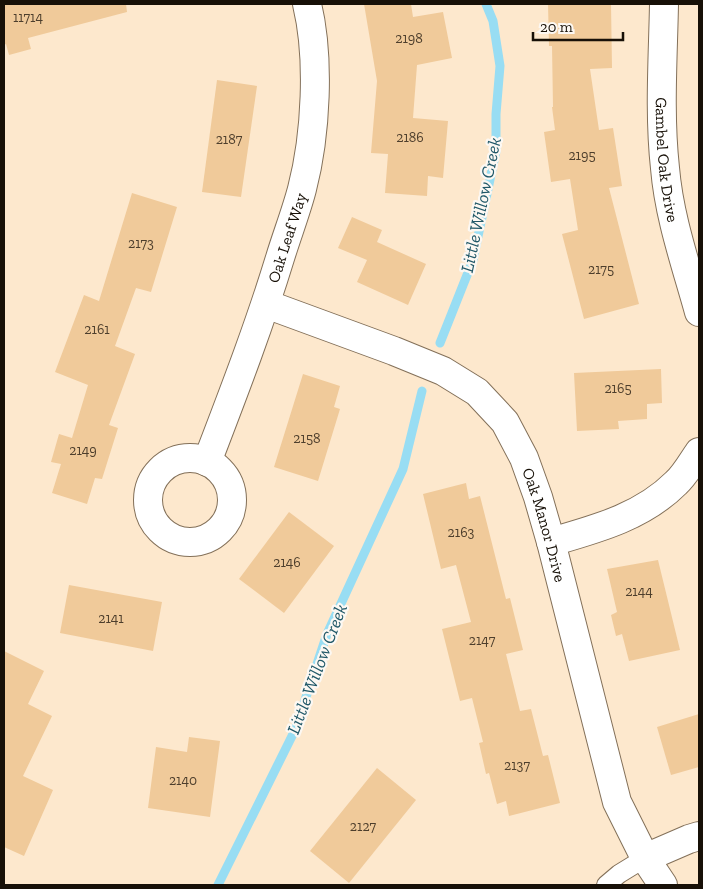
<svg xmlns="http://www.w3.org/2000/svg" width="703" height="889" font-family="'Zilla Slab',serif">
	<style>
		.lines { fill: none; stroke-linecap: round; stroke-linejoin: round }
		.stream { stroke: #98ddf3; stroke-width: 9 }
		.building { fill: #f0ca9a }
		.lane-casing { stroke: #837059; stroke-width: 20 }
		.street-casing { stroke: #837059; stroke-width: 30 }
		.lane { stroke: #fff; stroke-width: 18 }
		.street { stroke: #fff; stroke-width: 28 }
		.labels { text-anchor: middle; stroke-width: 4.5; stroke-linejoin: round; paint-order: stroke }
		.number-label { font-size: 14px; fill: #4d3e2c }
		.street-label { font-size: 16px; fill: #171007; stroke: #fcf8f3 }
		.water-label { font-size: 18px; font-style: italic; fill: #205868; stroke: #fcf8f3 }
	</style>
	<rect width="100%" height="100%" fill="#fde8cd"/>
	<g class="lines">
		<!-- stream -->
		<g class="stream">
			<path d="M440,343l33,-83 23,-109v-37l4,-48 -7,-45 -7,-17"/>
			<path d="M218,885l77,-155 32,-96 76,-165 19,-78"/>
		</g>
	</g>
	<!-- building -->
	<g class="building">
		<path d="M4,4h122l1,8 -99,26 3,11 -22,6 -3,-11 -2,1z"/>
		<path d="M364,4h47l2,13 30,-5 9,46 -35,7 -4,53 35,3 -5,57 -15,-2 -1,20 -42,-3 3,-39 -17,-1 6,-72z"/>
		<path d="M548,4h63l1,64 -22,1 9,61 14,-2 9,58 -13,2 30,116 -55,15 -22,-85 16,-4 -8,-51 -19,3 -7,-50 11,-2 -3,-23h1l-1,-61h-3z"/>
		<path d="M217,80l40,6 -16,111 -39,-5z"/>
		<path d="M132,193l45,14 -26,85 -15,-4 -21,58 20,8 -26,71 9,3 -16,51 -7,-1 -8,26 -35,-11 9,-29 -10,-2 8,-28 13,4 16,-53 -33,-13 29,-77 15,6z"/>
		<path d="M352,217l30,13 -5,12 49,22 -18,41 -51,-23 10,-22 -29,-12z"/>
		<path d="M661,369l1,34 -15,1v15l-29,2 1,8 -42,2 -3,-58z"/>
		<path d="M303,374l37,12 -6,21 6,2 -22,72 -44,-14z"/>
		<path d="M466,483l3,16 11,-3 26,103 4,-1 13,52 -17,4 14,57 11,-2 12,47 5,-1 12,48 -51,13 -3,-15 -9,3 -8,-31 -3,1 -7,-31 4,-1 -11,-44 -12,3 -18,-72 29,-7 -15,-57 -15,4 -18,-75z"/>
		<path d="M289,512l45,34 -50,67 -45,-34z"/>
		<path d="M658,560l22,90 -51,11 -7,-27 -6,2 -5,-21 6,-3 -10,-43z"/>
		<path d="M69,585l93,17 -9,49 -93,-18z"/>
		<path d="M4,651l40,20 -16,33 24,12 -29,60 30,14 -29,66 -20,-9z"/>
		<path d="M699,714v53l-28,8 -14,-48z"/>
		<path d="M189,737l31,4 -10,76 -62,-9 8,-61 31,5z"/>
		<path d="M377,768l39,32 -67,83 -39,-32z"/>
	</g>
	<g class="lines">
		<!-- lane casing -->
		<g class="lane-casing">
			<path id="lane" d="M606,885l13,-11 26,-16"/>
		</g>
		<!-- street casing -->
		<g class="street-casing">
			<g id="street">
				<path id="s1" d="M664,4c-1,54 -5,109 1,164 4,49 21,97 34,144"/>
				<path id="s2" d="M266,304l128,47 49,20 34,21 28,30 19,36 14,39 13,45 66,260 28,56 18,27"/>
				<circle cx="190" cy="500" r="42"/>
				<path id="s3" d="M207,462c26,-68 52,-135 73,-204 7,-23 16,-46 22,-69 14,-54 18,-131 5,-185"/>
				<path d="M551,542c45,-13 91,-25 125,-59 9,-8 16,-21 23,-31"/>
				<path d="M645,858l44,-19 10,-3"/>
			</g>
		</g>
		<!-- lane -->
		<use href="#lane" class="lane"/>
		<!-- street -->
		<use href="#street" class="street"/>
	</g>
	<g class="labels">
		<!-- number labels -->
		<g class="number-label">
			<text x="28" y="22">11714</text>
			<text x="409" y="43">2198</text>
			<text x="410" y="142">2186</text>
			<text x="229" y="144">2187</text>
			<text x="582" y="160">2195</text>
			<text x="141" y="248">2173</text>
			<text x="601" y="274">2175</text>
			<text x="97" y="334">2161</text>
			<text x="618" y="393">2165</text>
			<text x="307" y="443">2158</text>
			<text x="83" y="455">2149</text>
			<text x="461" y="537">2163</text>
			<text x="287" y="567">2146</text>
			<text x="639" y="596">2144</text>
			<text x="111" y="623">2141</text>
			<text x="482" y="645">2147</text>
			<text x="517" y="770">2137</text>
			<text x="183" y="785">2140</text>
			<text x="363" y="831">2127</text>
		</g>
		<!-- street labels -->
		<g class="street-label">
			<text dy="6" stroke="none"><textPath href="#s1" startOffset="156">Gambel Oak Drive</textPath></text>
			<text dy="6" stroke="none"><textPath href="#s3" startOffset="238">Oak Leaf Way</textPath></text>
			<text dy="6" stroke="none"><textPath href="#s2" startOffset="381">Oak Manor Drive</textPath></text>
		</g>
		<!-- water labels -->
		<g class="water-label">
			<text transform="translate(481 205) rotate(-78)" y="6">Little Willow Creek</text>
			<text transform="translate(317 669) rotate(-69)" y="6">Little Willow Creek</text>
		</g>
	</g>
	<!-- border -->
	<rect width="703" height="889" fill="none" stroke="#171007" stroke-width="10"/>
	<!-- scale -->
	<path d="M533 32v8h90v-8" fill="none" stroke="#171007" stroke-width="2.5"/>
	<text x="540" y="32" font-size="15" fill="#171007" stroke="#fcf8f3" stroke-width="4" paint-order="stroke">20 m</text>
</svg>
